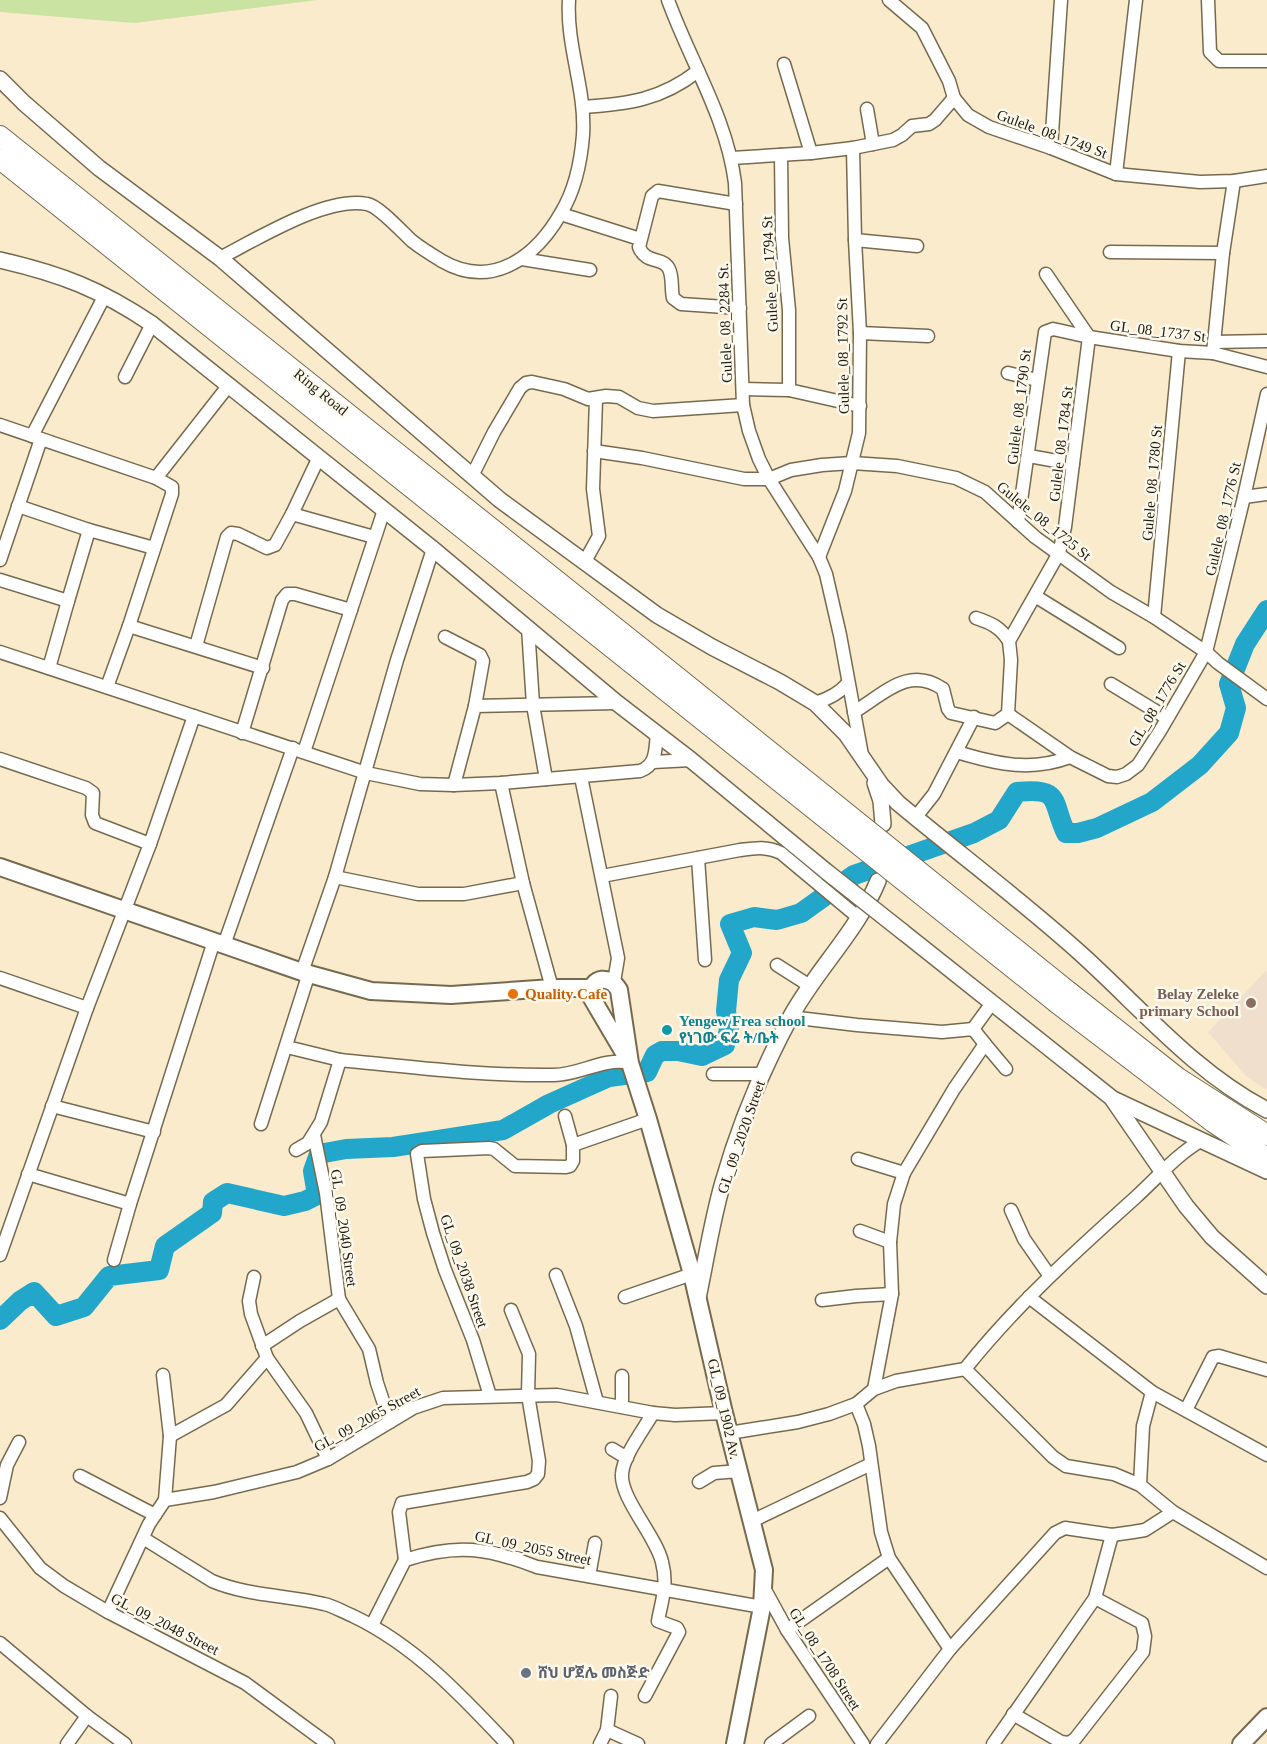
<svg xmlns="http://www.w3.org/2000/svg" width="1267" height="1744" font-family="'Times New Roman','Noto Sans Ethiopic',serif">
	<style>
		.education { fill: #f1dfce }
		.green { fill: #cae2a2 }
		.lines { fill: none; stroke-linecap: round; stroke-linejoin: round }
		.river { stroke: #22a7cb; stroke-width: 20 }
		.minor-casing { stroke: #766a4e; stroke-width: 15 }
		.tertiary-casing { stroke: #766a4e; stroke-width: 18 }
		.secondary-casing { stroke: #766a4e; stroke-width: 20 }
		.trunk-casing { stroke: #766a4e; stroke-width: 22 }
		.minor { stroke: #fff; stroke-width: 12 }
		.tertiary { stroke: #fff; stroke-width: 15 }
		.secondary { stroke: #fff; stroke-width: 16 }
		.trunk { stroke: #fff; stroke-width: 20 }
		.tertiary-bridge-casing { stroke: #766a4e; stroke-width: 18; stroke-linecap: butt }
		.trunk-bridge-casing { stroke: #766a4e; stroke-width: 22; stroke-linecap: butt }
		.tertiary-bridge { stroke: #fff; stroke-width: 15 }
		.trunk-bridge { stroke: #fff; stroke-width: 20 }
		.food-dot { fill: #e8710a; stroke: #fef9ed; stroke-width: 2 }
		.education-dot { fill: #8d6e63; stroke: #fef9ed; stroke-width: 2 }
		.culture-dot { fill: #0f9aa8; stroke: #fef9ed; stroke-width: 2 }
		.worship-dot { fill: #6b7280; stroke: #fef9ed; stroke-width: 2 }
		.labels { text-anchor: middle; stroke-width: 5; stroke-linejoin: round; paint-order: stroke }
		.street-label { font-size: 15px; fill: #221d11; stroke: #fef9ed }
		.food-label { font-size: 15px; font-weight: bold; fill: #c56008; stroke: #fef9ed; text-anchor: start }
		.education-label { font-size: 15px; font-weight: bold; fill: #785e54; stroke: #fef9ed; text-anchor: end }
		.culture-label { font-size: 15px; font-weight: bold; fill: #0d838f; stroke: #fef9ed; text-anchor: start }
		.worship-label { font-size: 15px; font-weight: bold; fill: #5b616d; stroke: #fef9ed; text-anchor: start }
	</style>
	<rect width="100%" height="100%" fill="#f9ebcc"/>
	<!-- education -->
	<path class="education" d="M1267,970v120l-21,-14 -38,-44z"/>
	<!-- green -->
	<path class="green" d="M0,0h317l-183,23 -134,-11z"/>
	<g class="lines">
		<!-- river -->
		<path class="river" d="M0,1320l20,-19 14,-9 22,24 28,-9 25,-31 50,-6 6,-24 47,-33 1,-11 14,-9 57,13 21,-5 12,-6 -4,-24 6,-17 27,-5 47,-2 110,-17 46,-26 60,-27 38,-5 8,-17 7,-4h16l24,5 23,-11 4,-15 -3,-19 3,-31 13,-27 -12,-29 24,-7 23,3 24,-7 53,-38 120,-42 25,-13 18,-28c45,-5 34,9 49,41h12l19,-5 55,-26 48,-37 29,-32 7,-25 -7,-24 16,-40 22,-34"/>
		<!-- minor casing -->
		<g class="minor-casing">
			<g id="minor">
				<path d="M668,0c22,61 59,118 67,183l8,222 6,26 10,28 10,20 50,78 7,17 14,61 22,120"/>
				<path d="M889,0l33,28 27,53 5,17"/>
				<path d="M1208,0l2,52 9,9h48"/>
				<path d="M784,64l27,89"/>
				<path d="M583,107c45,-3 78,-7 115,-36"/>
				<path d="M867,109l6,35"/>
				<path d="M1051,148l10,-148"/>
				<path d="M781,155l1,83 7,72v80"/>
				<path d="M732,158l79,-5 42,-5 40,-8 9,-5 10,-9 17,-2 6,-4 19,-22 14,17 21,12 62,21 65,26 84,8 34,-1 33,-5"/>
				<path d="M1116,174l20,-174"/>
				<path d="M736,204l-78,-13 -6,5 -13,51c7,18 24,9 30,22 4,8 2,20 4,29l8,6 59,4"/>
				<path d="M561,214l79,25"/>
				<path d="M855,240l62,6"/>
				<path d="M1110,252l113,1"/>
				<path d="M220,258c37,-19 106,-62 147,-54 12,2 35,28 45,37 9,7 20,14 30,20 50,29 94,-4 119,-48 14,-23 20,-52 22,-78 3,-46 -17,-89 -14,-135"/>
				<path d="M522,259l68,11"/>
				<path d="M1046,274l43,63"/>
				<path d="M860,333l68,3"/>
				<path d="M1214,342l53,-1"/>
				<path d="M1213,353l10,-100 11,-72"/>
				<path d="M1008,373l29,7"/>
				<path d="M125,377l27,-53"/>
				<path d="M743,389l46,1 71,16"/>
				<path d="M0,425l156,53 16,9v7l-43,132 -22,61"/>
				<path d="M32,436l73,-141"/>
				<path d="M594,451l48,7 102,21h25l22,-9 31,-5 30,-2 45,3 59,12 29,14 50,45 76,55 43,25 52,35 12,11 49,36"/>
				<path d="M1029,456l44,8"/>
				<path d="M472,476l22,-44 26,-44 6,-5 6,-1 32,7 24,10 18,-3 13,1 19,11 15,3 90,-6"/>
				<path d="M156,478l73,-93"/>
				<path d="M1244,497l23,-3"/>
				<path d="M18,506l71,24"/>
				<path d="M292,514l27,-57"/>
				<path d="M1018,522l27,-190 8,-3 36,8 90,14 34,2 54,14"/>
				<path d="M819,557l26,-66 14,-58 1,-100 -5,-93 -2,-92"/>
				<path d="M0,560l41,-121"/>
				<path d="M584,563l15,-27 -6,-47 3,-90"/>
				<path d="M0,580l68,21 21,-71 65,18"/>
				<path d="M1035,596l84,52"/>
				<path d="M1154,617l25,-266"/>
				<path d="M976,618c15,5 24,9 33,23"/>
				<path d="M129,626l134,42"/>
				<path d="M528,627l5,78 13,74"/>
				<path d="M445,637l35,18 3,6 -8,45"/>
				<path d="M196,646l31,-109 4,-4 7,1 29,14 8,-3 17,-31 82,23"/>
				<path d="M0,652l366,121 54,11 34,1 47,-2 139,-12c17,-6 15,-21 17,-37"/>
				<path d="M49,668l19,-67"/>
				<path d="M1111,684l56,34"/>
				<path d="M815,703c13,-4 24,-9 33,-20"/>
				<path d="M854,712c30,-18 55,-47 89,-23l5,20 3,4 44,10 13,-9"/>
				<path d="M1008,714l62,43 38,19 9,1 9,-3 12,-9 22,-34 46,-79 38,-155 23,-103"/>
				<path d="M1008,714l3,-54 -2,-19 50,-88 6,-26 24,-190"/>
				<path d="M242,733l40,-133 5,-6h8l56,16"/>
				<path d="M304,752l80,-242"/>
				<path d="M957,752c39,12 74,20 113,5"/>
				<path d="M0,759l86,29 7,5 -1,22 3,8 55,21"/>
				<path d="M653,762l38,-2"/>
				<path d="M581,777l37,181 -4,24"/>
				<path d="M501,783l22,100 29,105"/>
				<path d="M454,785l21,-79 142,-3"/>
				<path d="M915,818l19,-24 40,-77"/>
				<path d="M698,858l7,102"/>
				<path d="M602,876l138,-26c15,-2 27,-4 41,3l78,65"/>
				<path d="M335,877l83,17h46l59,-11"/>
				<path d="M224,945l69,-197"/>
				<path d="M777,965l33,21"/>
				<path d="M302,972l33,-95 62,-217 36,-111"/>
				<path d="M0,978l87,30"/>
				<path d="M790,1017l67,8 85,7 31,-3 12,15"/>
				<path d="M973,1029l19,-26"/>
				<path d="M287,1047l53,13"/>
				<path d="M713,1074h49"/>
				<path d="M52,1106l102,26"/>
				<path d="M565,1116l8,29"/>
				<path d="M261,1124l48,-151"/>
				<path d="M314,1135l12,58 13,106 30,50 8,34 13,39"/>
				<path d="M296,1150l12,-7 13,-21 19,-62c71,7 142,16 214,15 26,0 50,-18 76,-12"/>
				<path d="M858,1159l46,14"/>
				<path d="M28,1174l102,30 84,-263"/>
				<path d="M1011,1210l13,29 25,36"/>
				<path d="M860,1231l30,11"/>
				<path d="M0,1255l87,-247 63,-164 44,-128"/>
				<path d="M114,1260l16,-56"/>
				<path d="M556,1275l20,51 21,76"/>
				<path d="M254,1277l-5,24 2,13 16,44 39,55 22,46"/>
				<path d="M625,1297l67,-23"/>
				<path d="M1029,1297l123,95 115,63"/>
				<path d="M822,1300l34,-4 36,-2"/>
				<path d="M262,1346l38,-25 39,-22"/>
				<path d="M965,1369l88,88 13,9 48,8 26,11 3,-59 9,-34"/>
				<path d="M622,1376v30"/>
				<path d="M874,1389l18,-95 -2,-52 4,-38 10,-31 50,-84 31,-45 21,25"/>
				<path d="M490,1396l-17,-56 -28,-70 -12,-37 -9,-34 -7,-45 5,-3 67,-3 5,1 21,17 51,1 4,-1 3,-5v-16l75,-26"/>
				<path d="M856,1404l8,20 5,22 12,86 8,26 61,91"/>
				<path d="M1186,1410l27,-53 6,-1 48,14"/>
				<path d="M729,1433l69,-11 31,-8 27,-10 18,-15 22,-8 69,-12c51,-64 111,-118 171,-172 22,-20 40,-42 66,-57"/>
				<path d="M170,1436l56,-31 41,-47"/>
				<path d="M612,1449l15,9"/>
				<path d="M80,1476l75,39"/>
				<path d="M699,1482l15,-9 25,-2"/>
				<path d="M1140,1485l33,27 94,56"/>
				<path d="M0,1498l7,-33 12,-23"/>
				<path d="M165,1500l49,-8 83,-20 31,-13 85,-51 30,-10 114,-3 96,18 22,2 49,-2"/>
				<path d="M0,1518l40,50 24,18 44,26 137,71 83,61"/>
				<path d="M752,1521l119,-57"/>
				<path d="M143,1538l69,43c36,15 74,14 112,23 10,2 19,8 29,12 61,29 108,79 154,128"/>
				<path d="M405,1560l-6,-48 3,-9 125,-21 7,-3 4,-5 1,-13 -11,-66 1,-41 -18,-44"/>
				<path d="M589,1576l6,-33"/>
				<path d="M764,1588l23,42 76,114"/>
				<path d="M108,1612l41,-88 16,-24 5,-64 -7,-61"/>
				<path d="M372,1625l33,-65c52,-17 83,-12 132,7l225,40"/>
				<path d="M787,1630l102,-72"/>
				<path d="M0,1643l87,73 38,28"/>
				<path d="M645,1696l34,-64 -2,-4 -19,-7c4,-22 10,-36 4,-59 -6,-26 -42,-64 -40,-88 1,-18 22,-45 31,-61"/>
				<path d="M1013,1714l48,28 8,1 6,-4 68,-87 2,-16 -3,-13 -47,-25"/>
				<path d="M607,1730l4,-34"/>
				<path d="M67,1744l20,-28"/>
				<path d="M600,1744l7,-14 31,14"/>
				<path d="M771,1744l38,-28"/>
				<path d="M877,1744l73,-95 105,-116 10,-5 47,7 21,-3 12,-2 28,-18"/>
				<path d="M993,1744l102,-146 17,-63"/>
			</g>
		</g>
		<!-- tertiary casing -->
		<g class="tertiary-casing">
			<g id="tertiary">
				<path d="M0,79l24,24 75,65 121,90 280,242 157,115 55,32 68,35 35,21 31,31 36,52 16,17c60,50 123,97 182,150 61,55 114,119 187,157"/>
				<path d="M0,260c61,14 100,29 152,64l281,225 184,154 74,57 136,112"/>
				<path d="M875,783l6,18 2,23"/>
				<path d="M903,932l210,167 154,72"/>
				<path d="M1113,1100l73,106 26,31 55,49"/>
				<path d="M698,1298c8,-38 14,-78 25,-116 16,-56 39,-112 67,-164 26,-48 67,-86 88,-137"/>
			</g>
		</g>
		<!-- secondary casing -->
		<g class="secondary-casing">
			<g id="secondary">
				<path d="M0,867l302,105 69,19 80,4 101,-7h39"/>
				<path d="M630,1063l-40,-68c2,-19 20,-20 29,-5l11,73 18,56 44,155 32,139 40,157 -2,37 -27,137"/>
				<path d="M1241,1744l26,-27"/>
			</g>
		</g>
		<!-- trunk casing -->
		<g class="trunk-casing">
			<g id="trunk">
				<path d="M0,136l641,512"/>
				<path d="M0,159l630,503"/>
				<path d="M1069,992l109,86 89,57"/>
				<path d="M1057,1003l156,119 54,36"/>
			</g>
		</g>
		<!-- minor -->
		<use href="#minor" class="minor"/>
		<!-- tertiary -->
		<use href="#tertiary" class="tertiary"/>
		<!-- secondary -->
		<use href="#secondary" class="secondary"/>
		<!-- trunk -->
		<use href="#trunk" class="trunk"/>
		<!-- tertiary-bridge casing -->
		<g class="tertiary-bridge-casing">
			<path id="tertiary-bridge" d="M827,872l76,60"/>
		</g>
		<!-- trunk-bridge casing -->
		<g class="trunk-bridge-casing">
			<g id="trunk-bridge">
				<path d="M641,648l428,344"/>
				<path d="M630,662l427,341"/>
			</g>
		</g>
		<!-- tertiary-bridge -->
		<use href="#tertiary-bridge" class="tertiary-bridge"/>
		<!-- trunk-bridge -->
		<use href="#trunk-bridge" class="trunk-bridge"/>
	</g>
	<!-- markers -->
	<circle class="food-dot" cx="513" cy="994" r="6"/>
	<circle class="education-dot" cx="1251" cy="1003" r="6"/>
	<circle class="culture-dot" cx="667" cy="1030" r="6"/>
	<circle class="worship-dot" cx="526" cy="1673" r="6"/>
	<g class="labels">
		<!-- street labels -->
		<g class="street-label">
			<text transform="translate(1052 134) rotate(20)" y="5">Gulele_08_1749 St</text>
			<text transform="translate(770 274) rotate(-93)" y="5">Gulele_08_1794 St</text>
			<text transform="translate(725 323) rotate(-92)" y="5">Gulele_08_2284 St.</text>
			<text transform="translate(1158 331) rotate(7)" y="5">GL_08_1737 St</text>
			<text transform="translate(843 356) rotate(-91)" y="5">Gulele_08_1792 St</text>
			<text transform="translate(321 392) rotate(39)" y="5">Ring Road</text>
			<text transform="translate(1019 407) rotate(-83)" y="5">Gulele_08_1790 St</text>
			<text transform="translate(1061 444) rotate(-83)" y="5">Gulele_08_1784 St</text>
			<text transform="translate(1152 483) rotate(-85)" y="5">Gulele_08_1780 St</text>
			<text transform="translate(1223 519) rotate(-77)" y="5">Gulele_08_1776 St</text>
			<text transform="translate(1044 521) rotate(39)" y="5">Gulele_08_1725 St</text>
			<text transform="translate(1157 704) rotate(-59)" y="5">GL_08_1776 St</text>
			<text transform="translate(741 1137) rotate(-71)" y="5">GL_09_2020 Street</text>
			<text transform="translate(344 1228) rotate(82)" y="5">GL_09_2040 Street</text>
			<text transform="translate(464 1271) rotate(71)" y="5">GL_09_2038 Street</text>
			<text transform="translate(724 1409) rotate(77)" y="5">GL_09_1902 Av.</text>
			<text transform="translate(367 1419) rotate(-29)" y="5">GL_09_2065 Street</text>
			<text transform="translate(533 1548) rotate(12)" y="5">GL_09_2055 Street</text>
			<text transform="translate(165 1624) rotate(27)" y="5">GL_09_2048 Street</text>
			<text transform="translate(825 1659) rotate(57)" y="5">GL_08_1708 Street</text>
		</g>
		<!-- food labels -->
		<g class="food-label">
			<text x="525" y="999">Quality Cafe</text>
		</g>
		<!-- education labels -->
		<g class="education-label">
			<text x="1239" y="999">Belay Zeleke<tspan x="1239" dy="17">primary School</tspan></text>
		</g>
		<!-- culture labels -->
		<g class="culture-label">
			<text x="679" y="1026">Yengew Frea school<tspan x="679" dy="17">የነገው ፍሬ ት/ቤት</tspan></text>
		</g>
		<!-- worship labels -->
		<g class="worship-label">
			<text x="538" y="1678">ሸህ ሆጀሌ መስጅድ</text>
		</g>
	</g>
</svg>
